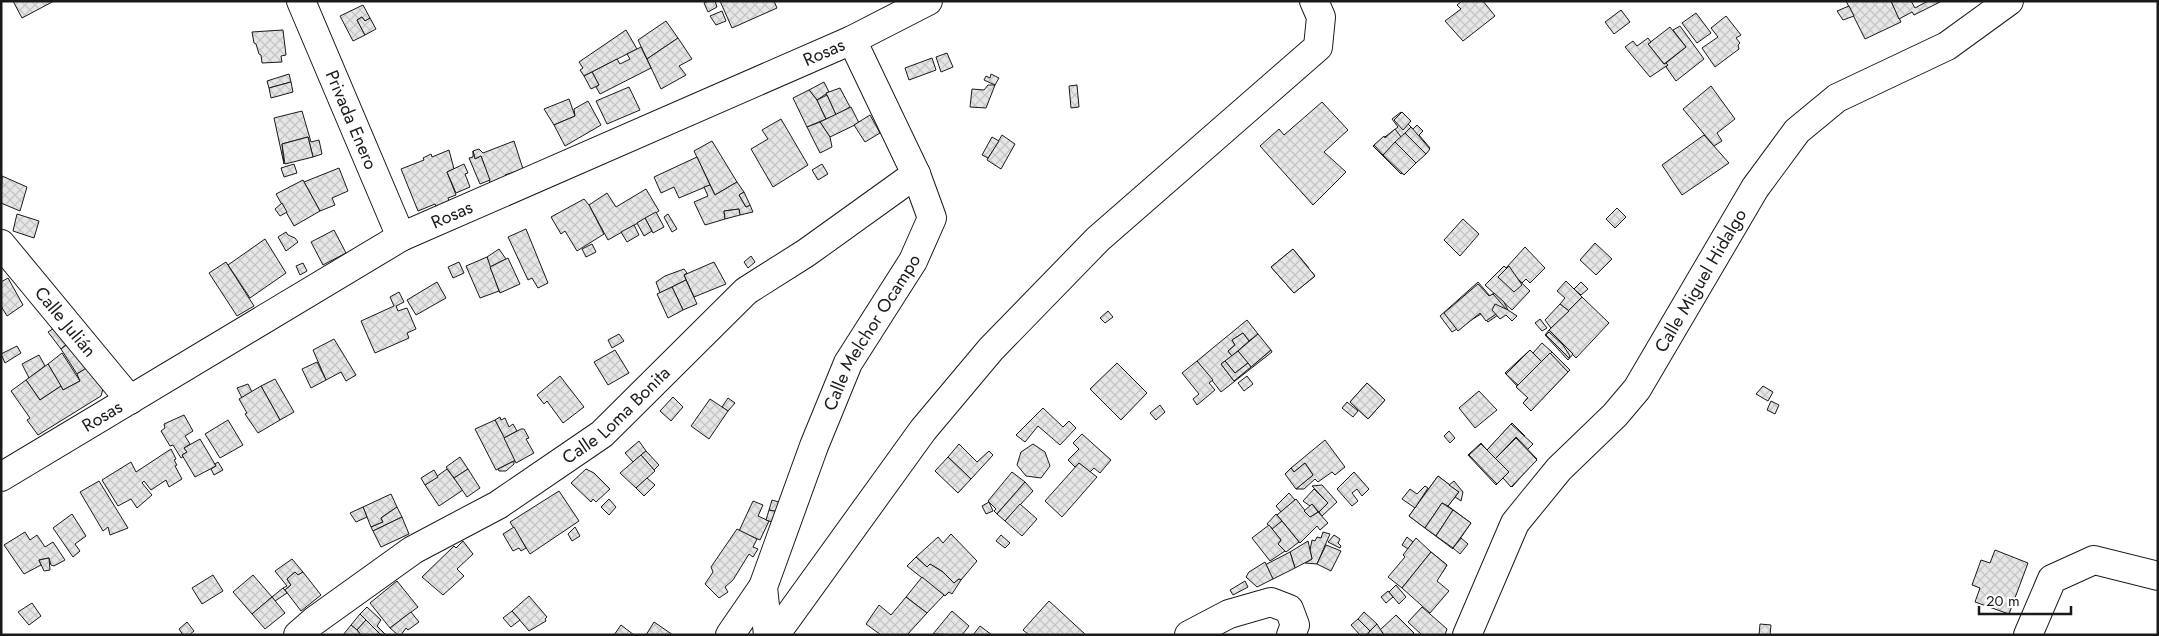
<svg xmlns="http://www.w3.org/2000/svg" width="2159" height="636" font-family="Jost,sans-serif">
	<style>
		.building { fill: url(#building-cross-hatch); stroke: #1a1a1a }
		.lines { fill: none; stroke-linecap: round; stroke-linejoin: round }
		.minor-casing { stroke: #1a1a1a; stroke-width: 30 }
		.minor { stroke: #fff; stroke-width: 28 }
		.labels { text-anchor: middle; stroke-width: 4; stroke-linejoin: round; paint-order: stroke }
		.street-label { font-size: 18px; fill: #1a1a1a; stroke: #fff }
	</style>
	<defs>
		<pattern id="building-cross-hatch" width="8" height="8" patternUnits="userSpaceOnUse" patternTransform="scale(1.25)"><rect width="8" height="8" fill="#e6e6e6"/><path d="M0 0l8 8M0 8l8-8" fill="none" stroke="#c5c5c5"/></pattern>
	</defs>
	<rect width="100%" height="100%" fill="#fff"/>
	<!-- building -->
	<g class="building">
		<path d="M13,1h41l-32,17z"/>
		<path d="M708,1h7l2,6 -9,5 -4,-9z"/>
		<path d="M720,1h54l3,7 -45,20z"/>
		<path d="M1462,1h21l12,15 -32,25 -18,-20 16,-12 -4,-4z"/>
		<path d="M1846,1h45l10,21 -36,17z"/>
		<path d="M1891,1h20l4,7 13,-7 12,1 -26,13 -2,-3 -13,7z"/>
		<path d="M363,5l7,13 -5,3 -3,-4 -5,3 8,15 -12,6 -13,-25z"/>
		<path d="M1849,6l5,10 -11,4 -6,-9z"/>
		<path d="M1621,10l9,12 -16,12 -9,-12z"/>
		<path d="M722,11l4,10 -10,4 -6,-9z"/>
		<path d="M1696,13l15,20 -14,10 -15,-20z"/>
		<path d="M1726,16l15,19 -5,3 4,5 -2,2 1,4 -24,18 -13,-19 16,-11 -7,-9z"/>
		<path d="M362,17l3,4 5,-3 6,11 -11,6 -8,-15z"/>
		<path d="M666,21l12,17 -31,21 -9,-19z"/>
		<path d="M1680,26l24,33 -28,22 -10,-14 2,-2 -2,-2 20,-16 -13,-17z"/>
		<path d="M1670,27l16,20 -22,17 -16,-20z"/>
		<path d="M283,30l3,25 -5,1 1,6 -20,1 -1,-8 -2,-1 -3,-10 -2,-1 -2,-11z"/>
		<path d="M626,30l11,19 -53,27 -4,-6 3,-2 -4,-6z"/>
		<path d="M678,38l14,21 -13,7 7,9 -25,14 -14,-30z"/>
		<path d="M1648,38l3,4 -3,2 16,20 2,-1 2,2 -18,12 -25,-30 8,-6 4,5z"/>
		<path d="M641,47l10,21 -51,26 -4,-7 3,-2 -7,-13 25,-13 3,5 10,-5 -3,-5z"/>
		<path d="M947,53l6,14 -12,5 -5,-15z"/>
		<path d="M932,58l4,12 -27,10 -4,-12z"/>
		<path d="M592,72l7,13 -8,4 -7,-13z"/>
		<path d="M289,74l2,8 -22,6 -2,-7z"/>
		<path d="M991,74l8,4 -4,7 -11,-5 2,-4 4,2z"/>
		<path d="M291,82l2,10 -22,6 -2,-10z"/>
		<path d="M824,82l5,10 -12,8 -8,-10z"/>
		<path d="M988,85h7l-9,23 -16,-1 2,-18 12,1z"/>
		<path d="M1077,85l2,22 -8,1 -2,-22z"/>
		<path d="M1711,86l24,33 -18,14 5,8 -8,5 -31,-37z"/>
		<path d="M629,87l11,23 -33,14 -11,-23z"/>
		<path d="M840,88l10,19 -14,8 -10,-22z"/>
		<path d="M809,90l8,10 9,19 -19,8 -14,-29z"/>
		<path d="M827,95l9,20 -10,4 -9,-19z"/>
		<path d="M569,99l6,17 -21,9 -10,-16z"/>
		<path d="M588,101l13,24 -36,21 -11,-21 21,-9 -1,-7z"/>
		<path d="M1322,102l26,28 -24,22 22,20 -33,33 -53,-59 19,-17 5,6z"/>
		<path d="M851,107l8,16 -29,14 -10,-15z"/>
		<path d="M302,111l9,31 8,-2 3,14 -9,3 -5,-20 -26,7 2,20 -10,-46z"/>
		<path d="M1401,112l8,9 -2,2 6,6 4,-4 6,6 -4,4 11,13 -29,26 -28,-28 25,-19 -6,-8z"/>
		<path d="M1402,112l9,9 -8,9 -9,-10z"/>
		<path d="M870,115l10,18 -15,9 -11,-17z"/>
		<path d="M781,119l27,46 -35,22 -22,-38 17,-10 -6,-9z"/>
		<path d="M820,122l10,15 2,10 -12,6 -13,-26z"/>
		<path d="M1411,127l19,22 -4,5 -21,-21z"/>
		<path d="M1395,129l6,8 -18,18 -9,-10 10,-9 1,2z"/>
		<path d="M1405,133l21,21 -10,9 -21,-21z"/>
		<path d="M1002,135l13,9 -14,25 -14,-9z"/>
		<path d="M1704,135l25,28 -47,32 -20,-30z"/>
		<path d="M308,137l5,20 -28,7 -3,-20z"/>
		<path d="M992,137l7,4 -11,17 -6,-3z"/>
		<path d="M514,141l9,28 -18,6 2,3 -15,10 -11,-32 -6,3 -2,-8 6,-2 4,4z"/>
		<path d="M712,141l25,41 -22,13 -21,-44z"/>
		<path d="M1395,142l21,21 -12,12 -21,-20z"/>
		<path d="M449,150l5,19 -7,3 9,23 -8,3 3,9 -13,6 -3,-9 -17,7 -17,-42 23,-9 -1,-2 8,-4 1,3z"/>
		<path d="M473,151l2,8 6,-3 9,24 -10,4 -11,-26 4,-1z"/>
		<path d="M697,157l13,28 -31,13 -5,-11 -13,6 -7,-16z"/>
		<path d="M294,164l3,9 -13,4 -3,-9z"/>
		<path d="M464,164l4,9 -3,1 5,13 -14,6 -9,-21z"/>
		<path d="M822,164l6,10 -10,6 -6,-10z"/>
		<path d="M339,168l9,23 -16,7 3,7 -15,6 -16,-29z"/>
		<path d="M2,176l25,11 -7,24 -19,-8z"/>
		<path d="M303,180l17,31 -26,15 -18,-32z"/>
		<path d="M737,182l7,10 -5,3 7,12 4,-2 3,7 -13,3 -1,-6 -15,2 1,8 -20,6 -11,-23 14,-6 -4,-9 6,-2 5,10z"/>
		<path d="M646,189l13,22 -51,29 -19,-35 18,-12 9,14z"/>
		<path d="M744,192l6,13 -4,2 -7,-12z"/>
		<path d="M584,199l5,6 15,29 -27,17 -12,-20 -4,3 -10,-17z"/>
		<path d="M282,203l5,9 -7,4 -5,-7z"/>
		<path d="M1617,208l9,9 -11,11 -9,-9z"/>
		<path d="M739,209l1,6 -15,4 -1,-8z"/>
		<path d="M656,212l8,15 -11,6 -8,-15z"/>
		<path d="M17,214l22,7 -5,17 -21,-7z"/>
		<path d="M668,214l9,15 -5,3 -8,-15z"/>
		<path d="M645,218l7,13 -8,5 -7,-13z"/>
		<path d="M1463,219l16,15 -19,22 -16,-16z"/>
		<path d="M634,225l5,10 -12,7 -6,-10z"/>
		<path d="M526,229l22,54 -10,5 -6,-10 -4,2 -20,-43z"/>
		<path d="M334,230l12,23 -23,12 -12,-23z"/>
		<path d="M286,232l2,3 7,3 3,4 -12,9 -8,-14z"/>
		<path d="M265,239l21,34 -36,25 -22,-33z"/>
		<path d="M1595,243l17,16 -16,16 -16,-15z"/>
		<path d="M592,244l4,8 -10,5 -4,-8z"/>
		<path d="M1525,247l20,21 -15,15 -4,-4 -4,4 -16,-15z"/>
		<path d="M499,249l7,10 -16,8 -3,-10z"/>
		<path d="M1293,249l16,19 -15,12 3,4 15,-12 3,4 -21,17 -23,-26z"/>
		<path d="M1293,249l22,27 -21,17 -23,-26z"/>
		<path d="M751,256l4,6 -7,6 -4,-6z"/>
		<path d="M487,257l12,34 -19,7 -14,-32z"/>
		<path d="M508,258l12,26 -20,9 -10,-26z"/>
		<path d="M226,262l28,44 -17,10 -28,-43z"/>
		<path d="M459,262l5,11 -11,5 -5,-11z"/>
		<path d="M714,262l12,22 -32,13 -10,-22z"/>
		<path d="M303,263l4,8 -7,4 -4,-9z"/>
		<path d="M1504,266l26,25 -18,19 -27,-25z"/>
		<path d="M1509,266l13,19 -8,7 -16,-15z"/>
		<path d="M684,269l3,4 -3,2 2,5 -26,13 -4,-11 9,-6z"/>
		<path d="M8,278l15,27 -16,11 -6,-10v-24z"/>
		<path d="M686,280l11,24 -14,6 -11,-23z"/>
		<path d="M1566,281l16,16 -13,14 -9,-7 5,-6 -8,-7z"/>
		<path d="M437,282l9,16 -30,17 -9,-15z"/>
		<path d="M1478,282l12,14 4,-3 10,9 4,8 -13,-6 -3,6 6,5 -10,7 -7,-8 -29,18 -12,-16z"/>
		<path d="M1581,282l7,7 -7,6 -7,-6z"/>
		<path d="M1478,284l11,12 4,-2 14,16 -8,8 -3,-4 -10,7 -6,-8 -22,18 -14,-18z"/>
		<path d="M672,287l11,23 -15,8 -11,-24z"/>
		<path d="M399,292l5,10 -8,4 2,5 9,-3 9,21 -9,4 2,5 -34,15 -14,-32 33,-15 -4,-9z"/>
		<path d="M1582,297l27,26 -33,35 -27,-28z"/>
		<path d="M1495,304l13,6 9,6 -5,5 -6,-6 -6,4 -8,-9z"/>
		<path d="M1560,304l9,7 -18,17 -6,-8z"/>
		<path d="M1108,311l5,6 -8,6 -5,-5z"/>
		<path d="M1540,319l7,9 -5,3 -7,-8z"/>
		<path d="M1247,320l11,14 -9,7 -6,-8 -11,7 3,5 -7,6 4,5 -11,8 13,17 37,-31 1,2 -51,40 -24,-31z"/>
		<path d="M57,326l12,16 -8,7 -13,-17z"/>
		<path d="M1549,330l24,24 -5,6 -23,-25z"/>
		<path d="M1549,332l14,13 7,11 -1,2 -23,-23z"/>
		<path d="M1243,333l6,8 -17,15 -4,-5 7,-6 -3,-5z"/>
		<path d="M619,334l5,7 -12,7 -4,-8z"/>
		<path d="M1258,334l13,16 -20,17 -13,-16z"/>
		<path d="M334,339l22,36 -10,6 -5,-9 -15,8 -13,-30z"/>
		<path d="M70,342l21,23 -14,9 -16,-25z"/>
		<path d="M1542,343l10,9 -10,10 -9,-9z"/>
		<path d="M17,346l4,7 -16,10 -4,-9z"/>
		<path d="M615,350l14,23 -21,12 -14,-23z"/>
		<path d="M1530,350l11,13 -24,23 -12,-13z"/>
		<path d="M1530,350l12,12 -23,24 -13,-12z"/>
		<path d="M1238,351l10,12 -13,10 -10,-12z"/>
		<path d="M1552,352l18,18 -38,39 -8,-7 5,-6 -10,-10z"/>
		<path d="M62,353l18,28 -17,9 -15,-26z"/>
		<path d="M1550,353l18,19 -37,39 -8,-8 5,-5 -12,-11z"/>
		<path d="M39,355l6,11 -16,12 -7,-14z"/>
		<path d="M1197,361l16,19 -4,3 6,7 -18,15 -4,-6 6,-5 -17,-21z"/>
		<path d="M1225,361l10,12 13,-10 3,4 -17,14 -13,-17z"/>
		<path d="M317,362l9,18 -15,8 -9,-19z"/>
		<path d="M1117,363l30,30 -26,27 -31,-31z"/>
		<path d="M48,364l13,22 -21,14 -14,-20z"/>
		<path d="M91,365l13,20 -3,11 -63,39 -11,-15 3,-2 -19,-27 15,-11 14,20 21,-14 2,4 17,-9 -3,-7z"/>
		<path d="M560,376l24,31 -21,16 -16,-22 -3,3 -7,-9z"/>
		<path d="M1247,376l6,8 -9,7 -6,-8z"/>
		<path d="M275,379l19,33 -14,8 -19,-34z"/>
		<path d="M1367,383l18,17 -17,19 -18,-17z"/>
		<path d="M1367,383l18,17 -17,19 -18,-17z"/>
		<path d="M248,384l4,8 -10,6 -5,-10z"/>
		<path d="M261,386l19,34 -22,13 -13,-19 2,-1 -8,-14z"/>
		<path d="M1763,386l10,6 -5,9 -12,-7z"/>
		<path d="M1479,391l18,19 -22,18 -16,-20z"/>
		<path d="M673,397l10,10 -12,14 -11,-10z"/>
		<path d="M728,398l7,5 -7,8 -6,-4z"/>
		<path d="M710,399l18,12 -19,28 -18,-13z"/>
		<path d="M1771,401l8,4 -4,9 -8,-4z"/>
		<path d="M1347,402l11,9 -5,6 -11,-9z"/>
		<path d="M1160,405l5,7 -9,8 -6,-7z"/>
		<path d="M1043,408l20,19 6,-6 7,7 -16,17 -22,-19 -13,16 -9,-7z"/>
		<path d="M184,415l9,16 -8,5 5,8 -6,4 3,4 -5,3 2,1 -3,2 -8,-13 -3,1 -9,-15 4,-3 -1,-4z"/>
		<path d="M500,417l1,3 4,-2 4,9 4,-3 4,7 -13,7 -9,-18z"/>
		<path d="M228,420l15,25 -23,13 -15,-24z"/>
		<path d="M495,420l21,40 -20,10 -21,-41z"/>
		<path d="M1512,423l13,13 -6,5 -3,-4 -20,20 -8,-8z"/>
		<path d="M1511,424l22,20 -6,6 -11,-12 -21,21 14,13 -13,13 -28,-30 13,-12 6,7z"/>
		<path d="M521,429h3l5,9 -3,1 8,14 -18,10 -12,-25z"/>
		<path d="M1449,431l6,7 -5,5 -6,-7z"/>
		<path d="M1082,434l29,26 -11,13 -6,-5 -4,4 -11,-9 -4,4 -7,-7 11,-11 -6,-6z"/>
		<path d="M1516,437l21,22 -25,28 -9,-9 6,-6 -14,-13z"/>
		<path d="M1516,438l21,22 -26,27 -8,-9 6,-6 -14,-13z"/>
		<path d="M200,439l16,27 -21,11 -13,-22 5,-3 -3,-4z"/>
		<path d="M1325,440l20,27 -10,8 -3,-3 -14,10 -3,-3 -11,10h-8l17,-14 -8,-12 -11,9 -3,-4z"/>
		<path d="M639,441l7,10 -13,11 -8,-9z"/>
		<path d="M959,444l18,18 12,-11 4,4 -22,24 -23,-22z"/>
		<path d="M1033,444l12,8 5,14 -9,12 -15,-2 -9,-11 4,-13z"/>
		<path d="M1481,444l28,28 -12,12 -28,-29z"/>
		<path d="M171,449l5,10 -2,1 3,5 -2,1 7,13 -13,8 -3,-7 -15,10 -7,-9 -2,2 10,12 -15,13 -6,-9 -13,7 -16,-26 29,-18 5,10z"/>
		<path d="M646,451l13,14 -5,5 -13,-15z"/>
		<path d="M641,455l14,16 -19,17 -16,-15z"/>
		<path d="M460,457l8,12 -14,9 -8,-11z"/>
		<path d="M948,457l23,22 -13,14 -23,-22z"/>
		<path d="M514,461v3l-8,7h-7l-1,-2z"/>
		<path d="M218,462l5,8 -9,5 -3,-6 5,-3 -1,-2z"/>
		<path d="M1079,463l18,14 -35,40 -17,-16z"/>
		<path d="M1305,463l8,12 -17,14 -11,-15 6,-6 3,4z"/>
		<path d="M447,469l16,21 -24,16 -14,-21z"/>
		<path d="M468,469l12,19 -13,9 -13,-19z"/>
		<path d="M586,469l8,4 16,16 -14,13 -3,-3 -2,3 -20,-19z"/>
		<path d="M434,470l4,7 -13,8 -4,-7z"/>
		<path d="M1012,472l13,10 -28,32 -3,-3 2,-2 -8,-8z"/>
		<path d="M1354,472l15,17 -7,7 -5,-7 -5,4 6,8 -6,5 -15,-17z"/>
		<path d="M1438,476l21,16 -11,14 23,17 -18,26 -44,-33z"/>
		<path d="M1438,476l21,16 -11,14 -6,-3 -17,25 -16,-12z"/>
		<path d="M647,478l8,7 -11,11 -8,-8z"/>
		<path d="M99,481l29,47 -18,7 -2,-8 -5,4 -23,-39z"/>
		<path d="M1454,481l9,11 -2,9 -6,-4 4,-5 -10,-7z"/>
		<path d="M1025,482l8,9 -28,30 -8,-7z"/>
		<path d="M1322,485l15,17 -15,14 -3,-4 9,-9 -16,-17z"/>
		<path d="M1425,486l3,2 -13,20 -13,-9 8,-10 7,5z"/>
		<path d="M1314,489l14,14 -9,9 -7,-8 -2,2 -7,-5z"/>
		<path d="M559,491l20,30 -49,33 -20,-32z"/>
		<path d="M1289,493l6,7 -14,12 -5,-6z"/>
		<path d="M391,494l6,13 -16,11 2,4 -12,5 -8,-20z"/>
		<path d="M609,499l7,8 -7,8 -8,-8z"/>
		<path d="M1296,499l14,18 8,-5 10,11 -8,7 -3,-4 -17,17 -23,-28z"/>
		<path d="M772,500l10,3 -3,9 -10,-2z"/>
		<path d="M753,501l10,4 -5,11 11,5 -9,19 -21,-9z"/>
		<path d="M989,502l4,9 -7,3 -4,-8z"/>
		<path d="M1442,503l11,7 -17,26 -11,-8z"/>
		<path d="M1020,504l17,15 -15,17 -17,-15z"/>
		<path d="M1312,504l6,8 -8,5 -6,-6z"/>
		<path d="M363,507l4,10 -11,5 -6,-9z"/>
		<path d="M397,507l5,10 -29,14 -2,-4 12,-5 -2,-4z"/>
		<path d="M769,510l10,2 -4,11 -9,-3z"/>
		<path d="M1453,510l18,13 -18,25 -17,-12z"/>
		<path d="M72,514l14,22 -11,8 5,7 -7,6 -20,-29z"/>
		<path d="M1276,514l6,7 -9,8 -6,-5z"/>
		<path d="M402,517l7,17 -28,13 -8,-16z"/>
		<path d="M1282,521l17,21 -13,10 -8,-8 3,-4 -9,-11z"/>
		<path d="M1269,525l12,15 -3,4 7,7 -15,10 -18,-23z"/>
		<path d="M514,527l12,21 -5,3 -2,-3 -6,3 -10,-17z"/>
		<path d="M575,527l5,9 -8,5 -4,-7z"/>
		<path d="M737,529l20,10 -4,8 5,2 -5,8 -4,-3 -16,26 -8,7 3,5 -9,6 -14,-14 8,-12 -2,-5z"/>
		<path d="M25,532l5,8 7,-5 8,12 8,-5 12,18 -11,6 -3,-1 -2,-7 -10,2 2,5 -17,9 -20,-29z"/>
		<path d="M1323,532l7,2 -13,30 -12,-1 7,-4 -2,-9 2,-10 3,1 2,-4 4,1z"/>
		<path d="M951,534l26,27 -16,19 -2,-1 -5,4 -11,-11 -13,-8 -3,3 -11,-10 22,-20 5,6z"/>
		<path d="M1001,535l9,8 -5,5 -9,-7z"/>
		<path d="M1334,535l6,4 -2,4 3,3 -1,2 -12,-6z"/>
		<path d="M1407,537l6,5 -5,7 -6,-4z"/>
		<path d="M1416,538l15,14 -29,36 -14,-11 17,-20 -2,-2z"/>
		<path d="M1461,538l7,6 -8,10 -7,-6z"/>
		<path d="M463,541l10,13 -16,15 7,7 -21,19 -21,-18 32,-31 2,2z"/>
		<path d="M1308,541l4,18 -17,9 -5,-16z"/>
		<path d="M1326,545l15,6 -10,20 -14,-7z"/>
		<path d="M1995,550l33,13 -19,51 -34,-12 5,-14 -8,-3 9,-25 9,3z"/>
		<path d="M1290,552l5,16 -22,11 -8,-14z"/>
		<path d="M1431,552l16,13 -5,8 -13,-19z"/>
		<path d="M1431,552l16,13 -10,16 12,10 -19,22 -28,-25z"/>
		<path d="M916,557l11,10 3,-3 13,8 11,11 5,-4 2,1 -9,14 -3,-2 -4,4 -38,-30z"/>
		<path d="M49,558l1,12 -6,1 -5,-11z"/>
		<path d="M292,559l11,13 -5,3 -3,-3 -8,7 4,6 -6,5 -2,-2 4,-2 -12,-15z"/>
		<path d="M1265,562l8,17 -16,8 -11,-10 3,-5z"/>
		<path d="M295,572l3,3 5,-3 18,23 -20,16 -16,-21 6,-5 -4,-6z"/>
		<path d="M213,575l10,16 -21,13 -10,-16z"/>
		<path d="M253,575l19,22 -20,17 -19,-22z"/>
		<path d="M922,577l22,18 -17,18 -21,-16z"/>
		<path d="M397,581l21,26 -28,21 -20,-25z"/>
		<path d="M1245,581l3,6 -15,8 -3,-5z"/>
		<path d="M1396,585l10,12 -7,7 -10,-12z"/>
		<path d="M283,588l4,5 -12,8 -3,-4z"/>
		<path d="M1388,591l5,6 -7,6 -5,-6z"/>
		<path d="M529,596l18,21 -2,2 1,2 -17,10 -17,-20z"/>
		<path d="M272,597l13,16 -20,16 -13,-15z"/>
		<path d="M906,597l21,16 -20,22h-26l-15,-11 13,-19 12,10z"/>
		<path d="M1049,601l37,34h-57l-6,-5z"/>
		<path d="M32,603l9,13 -12,9 -11,-13z"/>
		<path d="M367,607l14,13 -4,6 9,9h-6l-20,-21z"/>
		<path d="M1422,607l25,22 -2,6h-23l-14,-13z"/>
		<path d="M512,611l8,9 -9,7 -8,-9z"/>
		<path d="M952,611l17,15 -7,9 -29,-1z"/>
		<path d="M411,612l8,10 -11,8 -2,-2 -5,7h-3l-8,-7z"/>
		<path d="M1364,612l13,12 -7,7 -12,-12z"/>
		<path d="M360,614l6,6 -9,10 -6,-5z"/>
		<path d="M1396,615l18,18 -2,2h-28l-4,-5z"/>
		<path d="M1358,619l12,12 -3,4h-7l-9,-10z"/>
		<path d="M366,620l14,14v1h-19l-4,-5z"/>
		<path d="M187,622l7,9 -5,4h-6l-4,-6z"/>
		<path d="M654,622l19,13h-27z"/>
		<path d="M1377,624l7,11h-17l3,-4z"/>
		<path d="M1760,624l11,1 -1,10h-11z"/>
		<path d="M351,625l6,5 4,5h-18z"/>
		<path d="M621,625l13,10h-20z"/>
		<path d="M980,626l12,9h-19z"/>
	</g>
	<g class="lines">
		<!-- minor casing -->
		<g class="minor-casing">
			<g id="minor">
				<path id="s1" d="M301,1l100,236"/>
				<path id="s2" d="M1,244l129,156"/>
				<path id="s3" d="M1,477l400,-240 451,-197 76,-39"/>
				<path id="s4" d="M298,635l16,-14 99,-71 85,-45 104,-71 144,-143 60,-38 110,-79"/>
				<path d="M730,635l33,-48"/>
				<path id="s5" d="M768,635l-5,-48 51,-141 34,-83 65,-102 19,-43 -16,-44 -64,-134"/>
				<path d="M775,635l148,-205 68,-81 107,-110 220,-192 3,-30 -7,-16"/>
				<path d="M1189,635l40,-21 42,-12 18,7 6,16 -4,10"/>
				<path id="s6" d="M1467,635l48,-112 44,-54 56,-54 22,-26 118,-201 42,-57 40,-33 110,-52 62,-45"/>
				<path d="M2028,635l24,-56 42,-19 64,16"/>
			</g>
		</g>
		<!-- minor -->
		<use href="#minor" class="minor"/>
	</g>
	<g class="labels">
		<!-- street labels -->
		<g class="street-label">
			<text dy="6" stroke="none"><textPath href="#s3" startOffset="928">Rosas</textPath></text>
			<text dy="6" stroke="none"><textPath href="#s1" startOffset="129">Privada Enero</textPath></text>
			<text dy="6" stroke="none"><textPath href="#s3" startOffset="522">Rosas</textPath></text>
			<text dy="6" stroke="none"><textPath href="#s6" startOffset="429">Calle Miguel Hidalgo</textPath></text>
			<text dy="6" stroke="none"><textPath href="#s2" startOffset="101">Calle Julián</textPath></text>
			<text dy="6" stroke="none"><textPath href="#s5" startOffset="326">Calle Melchor Ocampo</textPath></text>
			<text dy="6" stroke="none"><textPath href="#s4" startOffset="388">Calle Loma Bonita</textPath></text>
			<text dy="6" stroke="none"><textPath href="#s3" startOffset="118">Rosas</textPath></text>
		</g>
	</g>
	<!-- border -->
	<rect width="2159" height="636" fill="none" stroke="#1a1a1a" stroke-width="5"/>
	<!-- scale -->
	<path d="M1979 606v8h92v-8" fill="none" stroke="#1a1a1a" stroke-width="2.5"/>
	<text x="1986" y="606" font-size="15" fill="#1a1a1a" stroke="#ffffff" stroke-width="4" paint-order="stroke">20 m</text>
</svg>
